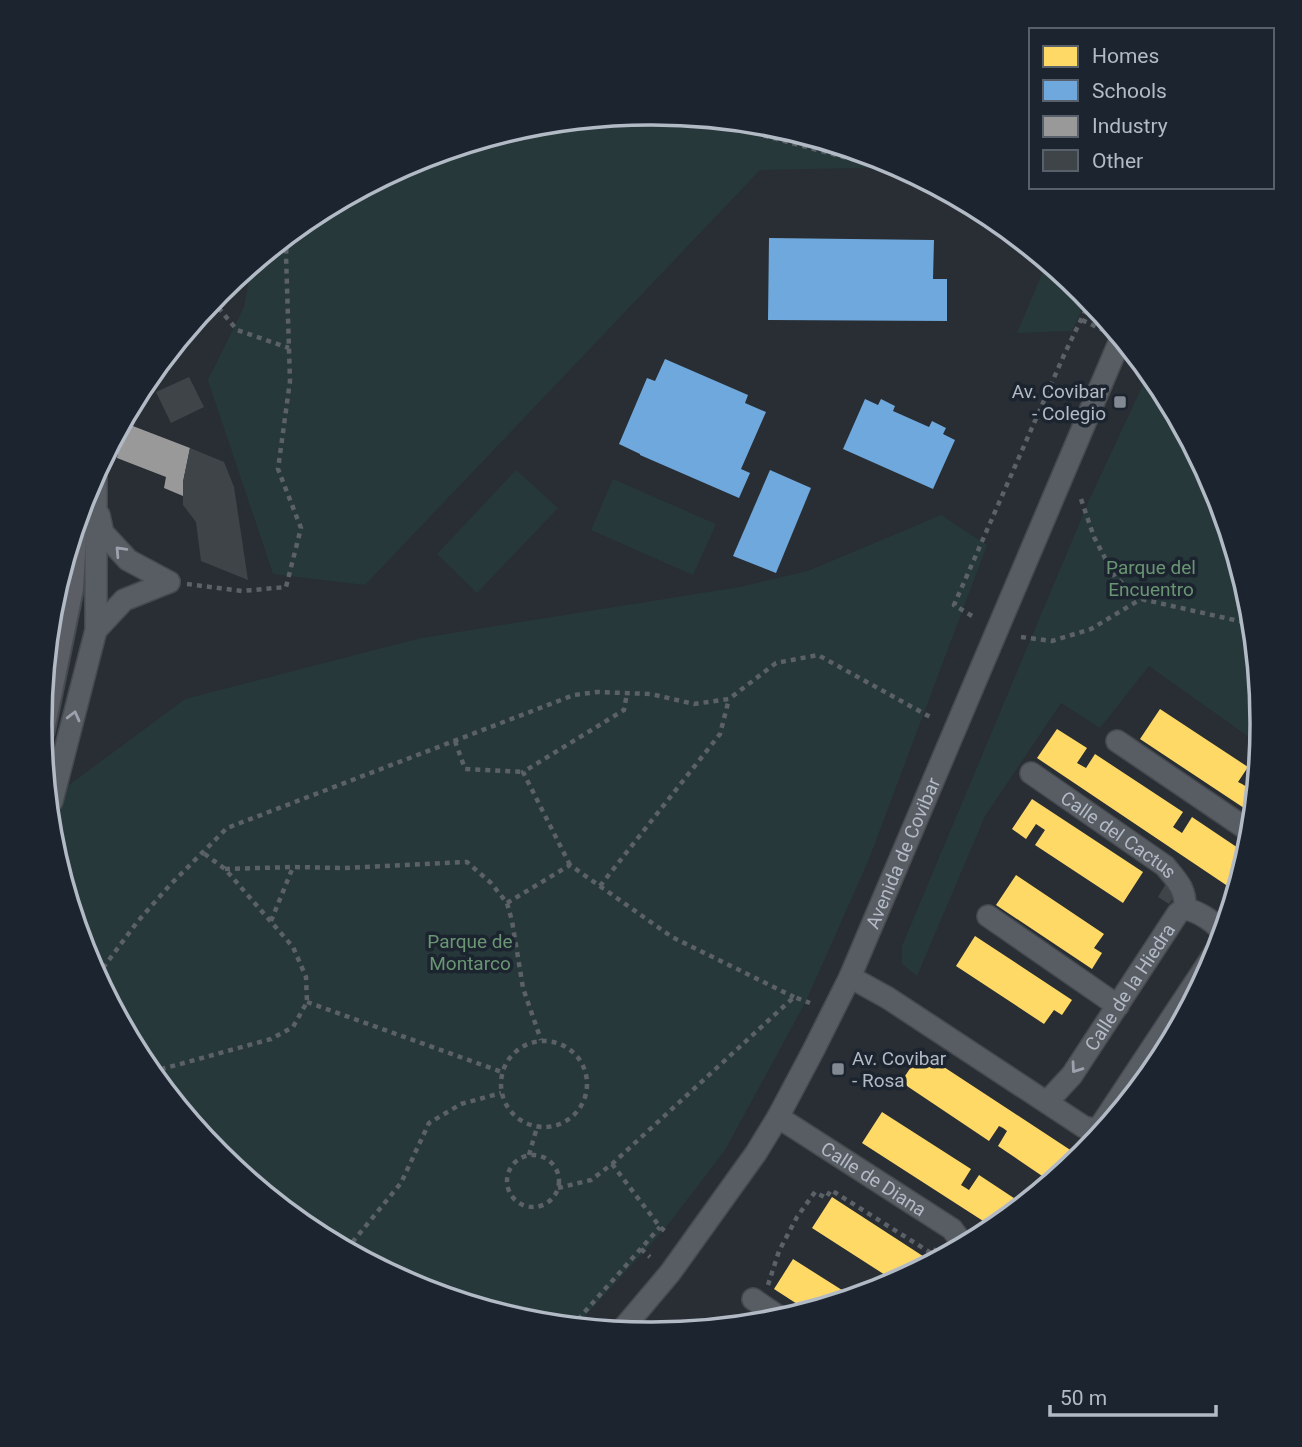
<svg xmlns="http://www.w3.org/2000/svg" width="1302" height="1447" font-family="Roboto,sans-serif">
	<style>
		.green { fill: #26383a }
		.homes { fill: #ffd966 }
		.schools { fill: #6fa8dc }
		.industry { fill: #999 }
		.building { fill: #3f4449 }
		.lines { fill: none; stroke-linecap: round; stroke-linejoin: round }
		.minor-casing { stroke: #464a4f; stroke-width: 24 }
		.major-casing { stroke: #464a51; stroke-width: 30 }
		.path { stroke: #5b6167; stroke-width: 4.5; stroke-dasharray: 5 5; stroke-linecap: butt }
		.minor { stroke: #585c63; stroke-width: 21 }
		.major { stroke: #5b5f65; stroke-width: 26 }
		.oneway { stroke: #9ca2ad }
		.poi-dot { fill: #828993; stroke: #1c242f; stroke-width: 2.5 }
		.labels { text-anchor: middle; stroke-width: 7; stroke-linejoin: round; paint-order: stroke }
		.poi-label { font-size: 19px; fill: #b2bac6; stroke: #1c242f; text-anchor: end }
		.park-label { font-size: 19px; fill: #6a9573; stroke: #1c242f }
		.street-label { font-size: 19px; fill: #b2bac6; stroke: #1c242f }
		.rim { fill: none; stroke: #b2bac6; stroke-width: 3.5 }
	</style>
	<rect width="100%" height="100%" fill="#282e34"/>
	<!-- green -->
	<g class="green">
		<path d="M651,113l120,12 114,34 15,8 -140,3 -395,415 -92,-11 -65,-194 36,-73 8,-43 60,-49 106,-56 114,-35z"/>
		<path d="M1047,262l36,30 4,6 -15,33 -55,2z"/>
		<path d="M1149,372l10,13 56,105 35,115 12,119 -2,21 -111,-79 -49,62 -39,-25 -76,113 -68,160 -15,-12v-18l188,-448z"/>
		<path d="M516,470l42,38 -81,85 -40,-39z"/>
		<path d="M613,479l103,45 -23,51 -102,-45z"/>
		<path d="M941,515l46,30 -118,314 -63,142 -81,149 -62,81 -88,96 -44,-5 -114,-34 -106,-57 -92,-76 -76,-93 -56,-105 -35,-115 -1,-8 14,-46 120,-89 236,-61 319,-51 68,-16z"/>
	</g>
	<!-- homes -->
	<g class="homes">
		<path d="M1160,709l88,58 -10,15 4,2 5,3 10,-15 -4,42 -113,-75z"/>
		<path d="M1057,729l30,19 -10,15 9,5 9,-14 88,58 -10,15 9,6 10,-16 55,37 -12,37 -198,-133z"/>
		<path d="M1032,799l111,73 -20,31 -88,-58 10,-15 -9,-6 -10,15 -14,-10z"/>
		<path d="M1016,875l88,59 -10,14 8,5 -10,16 -96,-64z"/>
		<path d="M975,936l97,64 -10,15 -8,-5 -10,14 -88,-58z"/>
		<path d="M921,1052l93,61 67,44 -30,25 -53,-36 9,-15 -4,-3 -4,-2 -10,15 -88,-59z"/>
		<path d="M882,1112l89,57 -10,16 8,5 10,-15 44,29 -29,24 -132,-85z"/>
		<path d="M832,1197l97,63 -3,6 -13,7 -3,-2 -4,5 -10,6 -84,-54z"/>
		<path d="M793,1259l60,38 -45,14 -34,-22z"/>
	</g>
	<!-- schools -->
	<g class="schools">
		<path d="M769,238l165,2 -1,39h14v42l-179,-1z"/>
		<path d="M665,359l83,36 -3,8 21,9 -25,57 9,4 -11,25 -99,-43v-1l-21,-10 28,-66 8,3z"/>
		<path d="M865,399l13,6 3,-6 14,7 -2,5 36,16 3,-6 14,7 -3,6 12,6 -22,49 -90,-40z"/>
		<path d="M770,470l41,18 -35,85 -43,-17z"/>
	</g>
	<!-- industry -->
	<path class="industry" d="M125,423l65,25 -7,34v14l-19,-8 2,-11 -49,-19z"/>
	<!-- building -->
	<g class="building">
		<path d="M189,377l15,30 -33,16 -15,-31z"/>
		<path d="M190,448l34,14 10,25 14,93 -47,-19 -5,-39 -13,-17v-23z"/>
		<path d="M1165,885l12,8 -8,11 -11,-7z"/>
	</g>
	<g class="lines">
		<!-- minor casing -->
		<g class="minor-casing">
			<g id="minor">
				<path d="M99,515l4,18 25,27 41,22"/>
				<path d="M96,630l28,-30 45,-18"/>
				<path d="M1117,741l134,91"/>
				<path id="s1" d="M1031,773l134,93c12,15 21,22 20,43"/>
				<path d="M48,804l4,-3 44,-171v-158"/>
				<path d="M988,916l130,90"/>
				<path d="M850,977l38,21 196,129 11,2 6,-4 117,-177"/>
				<path id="s2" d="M1047,1102l25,-27 106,-162 7,-4c13,2 30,13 38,24"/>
				<path id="s3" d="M778,1117l174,112 8,11 3,6"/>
				<path d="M753,1299l29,20"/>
				<path id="s4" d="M621,1331l49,-58 86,-120 22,-36 35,-66 37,-74 271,-639"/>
			</g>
		</g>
		<!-- major casing -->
		<g class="major-casing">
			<path id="major" d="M41,730l29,-142 3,-52"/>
		</g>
		<!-- path -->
		<g class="path">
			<path d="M686,116l46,11 156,42 13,-1"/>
			<path d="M861,152l23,15"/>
			<path d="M212,300l25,30 52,18"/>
			<path d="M1082,320l21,10"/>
			<path d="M1081,499l13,38 21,40 26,22 111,25"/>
			<path d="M187,584l55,7 44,-4 15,-59 -23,-59 12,-88 -4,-126 1,-19"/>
			<path d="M972,616l-18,-11 110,-250 26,-54"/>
			<path d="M1021,637l31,4 39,-12 50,-30"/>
			<path d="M455,741l10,28 58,3"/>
			<path d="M570,865l-47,-93 101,-62 3,-17"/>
			<path d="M225,869l68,-2 50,1 124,-6 24,21 16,20 5,18 11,67 18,52"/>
			<path d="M600,886l120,-152 9,-35"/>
			<path d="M507,903l63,-38 102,72 122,60"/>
			<path d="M271,921l22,-54"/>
			<path d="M97,976l41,-55 32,-36 57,-57 347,-133 23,-3 54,2 43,10 35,-5 47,-36 42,-8 114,63"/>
			<path d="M307,1002l195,70"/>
			<circle cx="544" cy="1084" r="43"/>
			<path d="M151,1072l120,-33 22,-12 14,-25 -1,-25 -13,-30 -68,-78 -23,-17"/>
			<circle cx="533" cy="1181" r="26"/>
			<path d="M529,1155l8,-28"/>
			<path d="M612,1164l48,63 7,6"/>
			<path d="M558,1188l33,-8 21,-16 182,-167 16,6"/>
			<path d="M641,1249l9,8"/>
			<path d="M346,1250l55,-67 28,-60 32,-19 40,-11"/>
			<path d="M768,1285l11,-34 18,-34 18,-25 11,6 5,-8 100,63 5,-4"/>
			<path d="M560,1325l14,-1 86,-97"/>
			<path d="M735,1326l7,-11"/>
		</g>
		<!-- minor -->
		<use href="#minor" class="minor"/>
		<!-- major -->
		<use href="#major" class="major"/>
	</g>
	<!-- one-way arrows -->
	<defs><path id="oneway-chevron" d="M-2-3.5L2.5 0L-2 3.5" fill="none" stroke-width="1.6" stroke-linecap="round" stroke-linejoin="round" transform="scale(1.75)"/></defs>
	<g class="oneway">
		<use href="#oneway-chevron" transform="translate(120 551) rotate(-133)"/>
		<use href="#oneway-chevron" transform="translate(74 716) rotate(-76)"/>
		<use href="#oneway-chevron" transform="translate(1076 1068) rotate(125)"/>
	</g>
	<!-- markers -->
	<g class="poi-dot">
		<rect x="1113" y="395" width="14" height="14" rx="3.5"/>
		<rect x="831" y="1062" width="14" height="14" rx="3.5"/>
	</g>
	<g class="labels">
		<!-- poi labels -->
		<g class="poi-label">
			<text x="1106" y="398">Av. Covibar<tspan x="1106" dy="22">- Colegio</tspan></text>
			<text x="852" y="1065" text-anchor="start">Av. Covibar<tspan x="852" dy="22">- Rosa</tspan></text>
		</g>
		<!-- park labels -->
		<g class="park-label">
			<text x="1151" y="574">Parque del<tspan x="1151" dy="22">Encuentro</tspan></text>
			<text x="470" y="948">Parque de<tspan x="470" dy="22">Montarco</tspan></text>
		</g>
		<!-- street labels -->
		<g class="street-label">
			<text dy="7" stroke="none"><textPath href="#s1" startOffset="107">Calle del Cactus</textPath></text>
			<text dy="7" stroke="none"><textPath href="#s4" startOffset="558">Avenida de Covibar</textPath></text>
			<text dy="7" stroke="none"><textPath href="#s2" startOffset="142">Calle de la Hiedra</textPath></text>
			<text dy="7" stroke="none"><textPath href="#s3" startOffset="114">Calle de Diana</textPath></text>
		</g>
	</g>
	<!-- crop -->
	<path d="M0 0H1302V1447H0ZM650 125H652A598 598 0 0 1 1250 723V724A598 598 0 0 1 652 1322H650A598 598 0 0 1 52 724V723A598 598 0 0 1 650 125Z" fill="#1c242f" fill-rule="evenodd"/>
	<path class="rim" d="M650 125H652A598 598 0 0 1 1250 723V724A598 598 0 0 1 652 1322H650A598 598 0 0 1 52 724V723A598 598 0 0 1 650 125Z"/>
	<!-- legend -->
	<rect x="1029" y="28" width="245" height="161" fill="#1c242f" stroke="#58606b" stroke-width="2"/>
	<rect x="1043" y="46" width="35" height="21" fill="#ffd966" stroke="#58606b" stroke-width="2"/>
	<text x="1092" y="63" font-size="21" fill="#b2bac6">Homes</text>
	<rect x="1043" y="80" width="35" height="21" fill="#6fa8dc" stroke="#58606b" stroke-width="2"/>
	<text x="1092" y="98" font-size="21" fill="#b2bac6">Schools</text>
	<rect x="1043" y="116" width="35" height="21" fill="#999999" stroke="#58606b" stroke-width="2"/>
	<text x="1092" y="133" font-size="21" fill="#b2bac6">Industry</text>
	<rect x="1043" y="150" width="35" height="21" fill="#3f4449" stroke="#58606b" stroke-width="2"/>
	<text x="1092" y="168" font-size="21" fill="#b2bac6">Other</text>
	<!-- scale -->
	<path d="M1050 1405v10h166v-10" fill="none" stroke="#b2bac6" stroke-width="3.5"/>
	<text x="1060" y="1405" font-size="21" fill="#b2bac6" stroke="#1c242f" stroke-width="5" paint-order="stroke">50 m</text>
</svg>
